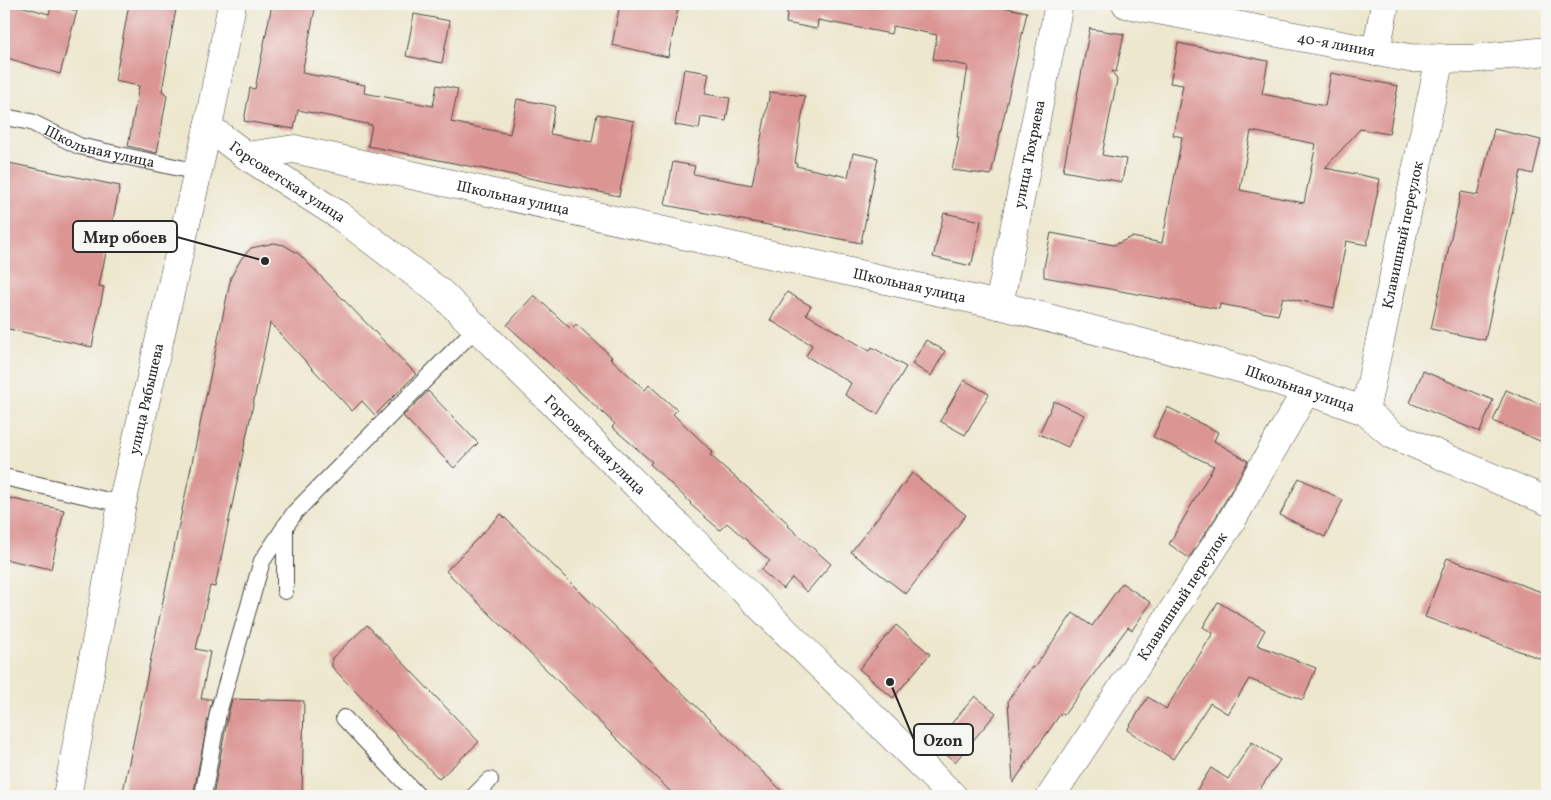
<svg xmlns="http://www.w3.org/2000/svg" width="1551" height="800" font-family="Vollkorn,serif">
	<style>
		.building { fill: #db9694; fill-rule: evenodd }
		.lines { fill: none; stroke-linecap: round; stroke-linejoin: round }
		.service-casing { stroke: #484743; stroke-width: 18 }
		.minor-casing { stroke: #484743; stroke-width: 29 }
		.tertiary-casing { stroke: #484743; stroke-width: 29 }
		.service { stroke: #fff; stroke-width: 16 }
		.minor { stroke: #fff; stroke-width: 28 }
		.tertiary { stroke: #fff; stroke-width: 28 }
		.labels { text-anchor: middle; stroke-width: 4.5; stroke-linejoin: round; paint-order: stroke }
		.street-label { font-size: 15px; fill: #2b2b2b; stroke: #f6f6f2 }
		.leader { fill: none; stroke: #2b2b2b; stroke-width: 2 }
		.callout-dot { fill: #2b2b2b; stroke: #f6f6f2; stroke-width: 2 }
		.callout { fill: #f6f6f2; stroke: #2b2b2b; stroke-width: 2 }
		.callout-label { font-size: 16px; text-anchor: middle; font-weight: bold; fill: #2b2b2b }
	</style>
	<rect width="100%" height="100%" fill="#f6f6f2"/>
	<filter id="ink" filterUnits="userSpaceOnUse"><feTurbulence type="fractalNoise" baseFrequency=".02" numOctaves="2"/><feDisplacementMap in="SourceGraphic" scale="10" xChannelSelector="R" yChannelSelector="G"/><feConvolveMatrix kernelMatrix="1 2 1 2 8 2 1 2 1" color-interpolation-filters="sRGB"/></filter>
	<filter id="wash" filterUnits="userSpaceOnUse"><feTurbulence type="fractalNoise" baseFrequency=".0096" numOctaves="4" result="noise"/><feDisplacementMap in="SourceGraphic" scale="20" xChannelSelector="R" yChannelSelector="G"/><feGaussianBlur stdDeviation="1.12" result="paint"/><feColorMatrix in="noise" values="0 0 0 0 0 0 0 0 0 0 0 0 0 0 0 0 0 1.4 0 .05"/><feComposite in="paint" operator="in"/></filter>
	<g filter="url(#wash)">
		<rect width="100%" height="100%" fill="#ede7ce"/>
		<g id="blocks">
			<!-- building -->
			<g class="building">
				<path d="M4,4h9l36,10 3,-10 25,7 -17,63 -56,-17z"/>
				<path d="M129,4h48l-11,59h1l-5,28 5,4 -10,58 -29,-7 11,-60 -24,-5z"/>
				<path d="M272,4h44l-14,69 63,12 -1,8 69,13 4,-21 21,4 -7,33 59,12 7,-35 38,7 -5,28 42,8 5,-28 37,7 -15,75 -251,-50 4,-21 -74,-15 -4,19 -50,-8 6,-33 5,1z"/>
				<path d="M620,4h59l-11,53 -56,-12z"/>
				<path d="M788,4h199l40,8 -36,163 -39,-5 7,-33h-2l11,-71 -35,-7 4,-24 -44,-9 -2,8 -73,-14 -1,9 -31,-6z"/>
				<path d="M414,14l36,7 -8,42 -36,-7z"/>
				<path d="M1090,27l1,2 33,5 -8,38 -4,-1 5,9 -15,75 24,4 -4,23 -59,-11z"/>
				<path d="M1178,43l90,18 -6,33 63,12 6,-33 67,13 -9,48 -29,-5 -35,39 55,11 -13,66 -21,-4 -12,67 -51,-11 -5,18 -58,-11 -1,5 -175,-32v-10l7,-34 63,12 18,-8 30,6 20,-106 -9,-2 10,-50 -13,-2zM1251,131l65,13 -12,59 -64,-13z"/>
				<path d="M684,69l25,4 -4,21 25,4 -4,23 -25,-4 -2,12 -24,-4z"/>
				<path d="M770,92l35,4 -10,67 2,1 -1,2 52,11 5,-24 25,5 -17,85 -196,-38 8,-43 22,4 -2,8 59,11z"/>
				<path d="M1494,129l47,11 -8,34 -12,-3 -36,169 -54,-11 30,-137 17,3z"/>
				<path d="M4,162l116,24 -21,100 5,1 -12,60 -88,-19z"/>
				<path d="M944,213l37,8 -9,42h-2l1,3 -38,-9z"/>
				<path d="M274,243l10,2 15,9 117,120 -41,41 -13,-14 -10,10 -82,-88 -55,264 -5,-1 -14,63 14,3 -9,47h11l-19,97h-71l109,-519 10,-18 10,-11z"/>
				<path d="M787,292l24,14 -5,8 64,37 2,-4 34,20 -28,47 -33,-19 6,-12 -45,-27 6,-11 -42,-25z"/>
				<path d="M534,295l37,34 5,-5 36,33 -2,1 35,32 4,-5 28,25 -4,4 40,38 -3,3 79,69 -1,2 43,38 -24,28 -15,-14 -9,11 -22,-19 9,-9 -43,-38 -7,7 -30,-26 1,-1 -41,-39 2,-2 -40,-35 3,-3 -108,-99z"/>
				<path d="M926,340l19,11 -14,25 -19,-12z"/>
				<path d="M1423,371l70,29 -13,32 -70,-29z"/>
				<path d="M964,380l25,14 -24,41 -25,-14z"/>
				<path d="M1506,390l41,17v37l-54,-23z"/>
				<path d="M428,391l50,52 -24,25 -51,-52z"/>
				<path d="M1054,401l30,14 -16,32 -29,-13z"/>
				<path d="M1167,407l51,25 -4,9 34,20 -32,56 -27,41 -20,-14 45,-78 -61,-29z"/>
				<path d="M912,473l54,42 -60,79 -55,-42z"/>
				<path d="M1299,478l44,22 -18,37 -45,-22z"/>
				<path d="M4,497l60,13 -13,59 -47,-10z"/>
				<path d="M501,514l286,282h-112l-229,-225z"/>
				<path d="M1447,558l100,36v67l-122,-44z"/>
				<path d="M1122,583l29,20 -19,27 -4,-3 -64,88 -3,-2 -48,70 -5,-83 24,-33 2,1 39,-55 19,13z"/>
				<path d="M1218,602l47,28 -8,15 59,23 -13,32 -54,-21 -21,35 -18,-11 -37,56 -46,-29 21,-33 18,12 47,-76 -10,-6z"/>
				<path d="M367,625l112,117 -40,37 -107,-112v-9z"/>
				<path d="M896,625l34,29 -37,44 -34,-29z"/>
				<path d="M975,696l21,17 -41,49 -21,-18z"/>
				<path d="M232,699l72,2 -2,95h-89l15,-81z"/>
				<path d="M1252,742l28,18 -25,36h-62l18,-28 17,11z"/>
			</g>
		</g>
	</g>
	<g filter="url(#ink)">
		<use href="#blocks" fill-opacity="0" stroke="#484743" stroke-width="1"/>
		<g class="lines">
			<!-- service casing -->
			<g class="service-casing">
				<g id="service">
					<path id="s1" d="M4,117l27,5 48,24 119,26"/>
					<path d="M4,477l118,27"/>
					<path d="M285,591v-65"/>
					<path d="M344,718l74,78"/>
					<path d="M203,796l15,-83 44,-152 33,-49 181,-184"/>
					<path d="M474,796l16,-16"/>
				</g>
			</g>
			<!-- minor casing -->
			<g class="minor-casing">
				<g id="minor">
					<path d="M1376,52l9,-48"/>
					<path id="s2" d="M247,156l47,-7 705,156 251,66 115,40 28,24 154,66"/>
					<path id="s3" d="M999,305l60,-301"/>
					<path id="s4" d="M1365,411l75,-353"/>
					<path id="s5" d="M67,796l55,-292 86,-377"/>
					<path id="s6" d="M1051,796l178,-271 77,-134"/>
				</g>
			</g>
			<!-- tertiary casing -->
			<g class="tertiary-casing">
				<g id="tertiary">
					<path id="s7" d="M232,4l-24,123 39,29 93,60 101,77 512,503"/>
					<path id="s8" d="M1126,4l283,54 62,1 76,-8"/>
				</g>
			</g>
			<!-- service -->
			<use href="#service" class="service"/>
			<!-- minor -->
			<use href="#minor" class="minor"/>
			<!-- tertiary -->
			<use href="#tertiary" class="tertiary"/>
		</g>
	</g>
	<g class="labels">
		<!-- street labels -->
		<g class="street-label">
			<text dy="5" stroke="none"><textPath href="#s8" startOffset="214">40-я линия</textPath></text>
			<text dy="5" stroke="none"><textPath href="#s1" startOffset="101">Школьная улица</textPath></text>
			<text dy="5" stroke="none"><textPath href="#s3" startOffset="154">улица Тюхряева</textPath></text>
			<text dy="5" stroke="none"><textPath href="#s7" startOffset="222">Горсоветская улица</textPath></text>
			<text dy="5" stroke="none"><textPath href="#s2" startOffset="272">Школьная улица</textPath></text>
			<text dy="5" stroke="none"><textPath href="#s4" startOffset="180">Клавишный переулок</textPath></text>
			<text dy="5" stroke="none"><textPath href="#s2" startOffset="678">Школьная улица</textPath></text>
			<text dy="5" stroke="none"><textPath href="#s2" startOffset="1082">Школьная улица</textPath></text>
			<text dy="5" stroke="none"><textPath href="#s5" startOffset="405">улица Рябышева</textPath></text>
			<text dy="5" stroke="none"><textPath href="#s7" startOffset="628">Горсоветская улица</textPath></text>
			<text dy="5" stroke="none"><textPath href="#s6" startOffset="239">Клавишный переулок</textPath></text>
		</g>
	</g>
	<!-- callouts -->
	<path class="leader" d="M265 261L177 237M890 682L914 740"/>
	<g class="callout-dot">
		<circle cx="265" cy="261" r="5"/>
		<circle cx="890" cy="682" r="5"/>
	</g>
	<g class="callout">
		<rect x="73" y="221" width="104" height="31" rx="5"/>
		<rect x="914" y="724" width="59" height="31" rx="5"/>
	</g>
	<g class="callout-label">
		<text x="125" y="243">Мир обоев</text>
		<text x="943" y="746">Ozon</text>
	</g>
	<!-- margin -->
	<rect width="1551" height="800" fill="none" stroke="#f6f6f2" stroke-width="20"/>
</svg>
